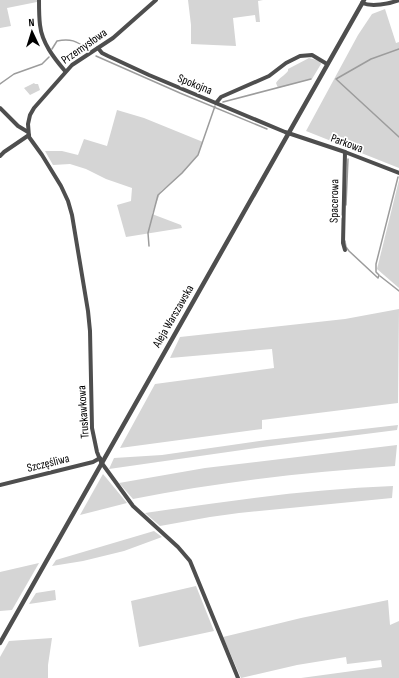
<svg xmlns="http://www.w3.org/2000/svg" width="399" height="678" font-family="'Sofia Sans Condensed',sans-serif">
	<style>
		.green { fill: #d5d5d5 }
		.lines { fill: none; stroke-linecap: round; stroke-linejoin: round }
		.stream { stroke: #9c9c9c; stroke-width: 1.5 }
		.minor { stroke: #4e4e4e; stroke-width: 4 }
		.tertiary { stroke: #4e4e4e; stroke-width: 4.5 }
		.labels { text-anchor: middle; stroke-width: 3.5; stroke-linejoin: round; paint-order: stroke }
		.street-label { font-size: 12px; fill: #000; stroke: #fff }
	</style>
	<rect width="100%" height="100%" fill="#fff"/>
	<!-- green -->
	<g class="green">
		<path d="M0,0h37v2l-30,6 4,18 -11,2z"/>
		<path d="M188,0h75l-5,1 2,21h-4l-1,-7 -22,3 3,28 -45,-2v-19z"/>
		<path d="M385,9l11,34 3,-1v126l-93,-37 52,-96 14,-21z"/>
		<path d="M309,58l11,3 1,3 -9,15 -34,9 -2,-5c3,-5 8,-7 12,-12v-2z"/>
		<path d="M34,83l1,1h3l2,6 -10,5 -6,-7z"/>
		<path d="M117,110l27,8 59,24 -4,11 -17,21 -21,17 -9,23 29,11 1,3 -56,9 -9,-32 14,-4 1,-13 -26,-9 -20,-10 -16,-5 -17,1 -8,-14h17l16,4 6,-16 23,7z"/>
		<path d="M399,180v108l-22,-19z"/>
		<path d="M399,309l-1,94 -136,17v9l-142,19 35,-64 119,-16 -2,-19 -102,9 10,-21 165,-18z"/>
		<path d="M398,425l-1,5 -134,17 -154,22 5,-11 48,-3 105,-15z"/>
		<path d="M397,445l-2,21c-88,6 -176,16 -262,33l-14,-16 86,-15z"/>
		<path d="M103,474l24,29 -47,12z"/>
		<path d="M393,486l-1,12 -153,15 -29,4 -50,9 -15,-13c82,-12 165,-24 248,-27z"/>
		<path d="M154,531l8,6 -38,14 -41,10 -31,5 4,-6z"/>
		<path d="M39,563l-27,47 -12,1v-39z"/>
		<path d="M196,586l18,45 -75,16 -8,-46z"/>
		<path d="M55,590l1,10 -27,4 7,-11z"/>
		<path d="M388,600l2,25 9,-4v57h-98l81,-11 -1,-7 -34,4 -1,-7 -49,8 -56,13 -18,-41 78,-19z"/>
		<path d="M52,638l-4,27v13h-48v-21l9,-16z"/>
	</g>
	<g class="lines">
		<!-- stream -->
		<g class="stream">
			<path d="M52,49l5,-8c13,-3 20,0 30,8"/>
			<path d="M399,49l-28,10 -35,20 63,58"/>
			<path d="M96,56l84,37 87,36"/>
			<path d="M0,84l14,-10 28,-10 7,-7"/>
			<path d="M223,102l88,-23"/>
			<path d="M346,205l2,-46"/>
			<path d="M345,241l1,6 3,4 29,27 1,-3 -3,-3v-8l22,-87"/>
			<path d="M149,246l-1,-13 10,-38 24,-22 16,-18 17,-49"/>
			<path d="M380,276l19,15"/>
		</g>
		<!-- minor -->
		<g class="minor">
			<path d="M39,0c0,8 0,17 1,25 2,18 14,33 25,46"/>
			<path d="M156,0l-43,38 -41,27 -38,43 -4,7 -2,9 1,13 13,18 19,31 7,15 4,14 16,96 2,20 2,97 5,24 4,10 32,44 45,41 12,14 48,117"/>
			<path d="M362,3c10,4 27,1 37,-3"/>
			<path d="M98,48l4,5 6,3 41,19 136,57 60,20 54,21"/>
			<path d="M216,103l5,-6 48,-21 17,-13 14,-7 12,-1 15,9"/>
			<path d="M0,108l18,18 10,6"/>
			<path d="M0,156l4,-4 25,-17"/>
			<path d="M345,250l-2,-7 2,-91"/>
			<path d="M0,485l93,-23 7,-4"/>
		</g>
		<!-- tertiary -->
		<path class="tertiary" d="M0,643l364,-643"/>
	</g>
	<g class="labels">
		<!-- street labels -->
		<g class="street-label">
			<text transform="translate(84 46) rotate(-35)" y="4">Przemysłowa</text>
			<text transform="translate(195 84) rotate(22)" y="4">Spokojna</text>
			<text transform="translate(347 143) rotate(20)" y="4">Parkowa</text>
			<text transform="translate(334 201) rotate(-89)" y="4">Spacerowa</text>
			<text transform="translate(173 316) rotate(-60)" y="4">Aleja Warszawska</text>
			<text transform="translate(83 412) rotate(-94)" y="4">Truskawkowa</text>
			<text transform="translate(48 463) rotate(-14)" y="4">Szczęśliwa</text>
		</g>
	</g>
	<!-- north arrow -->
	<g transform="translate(32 32) rotate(356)" stroke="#ffffff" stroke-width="3" paint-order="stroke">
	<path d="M0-3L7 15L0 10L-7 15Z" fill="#000000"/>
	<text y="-6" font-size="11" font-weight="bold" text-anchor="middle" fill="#000000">N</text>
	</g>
</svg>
